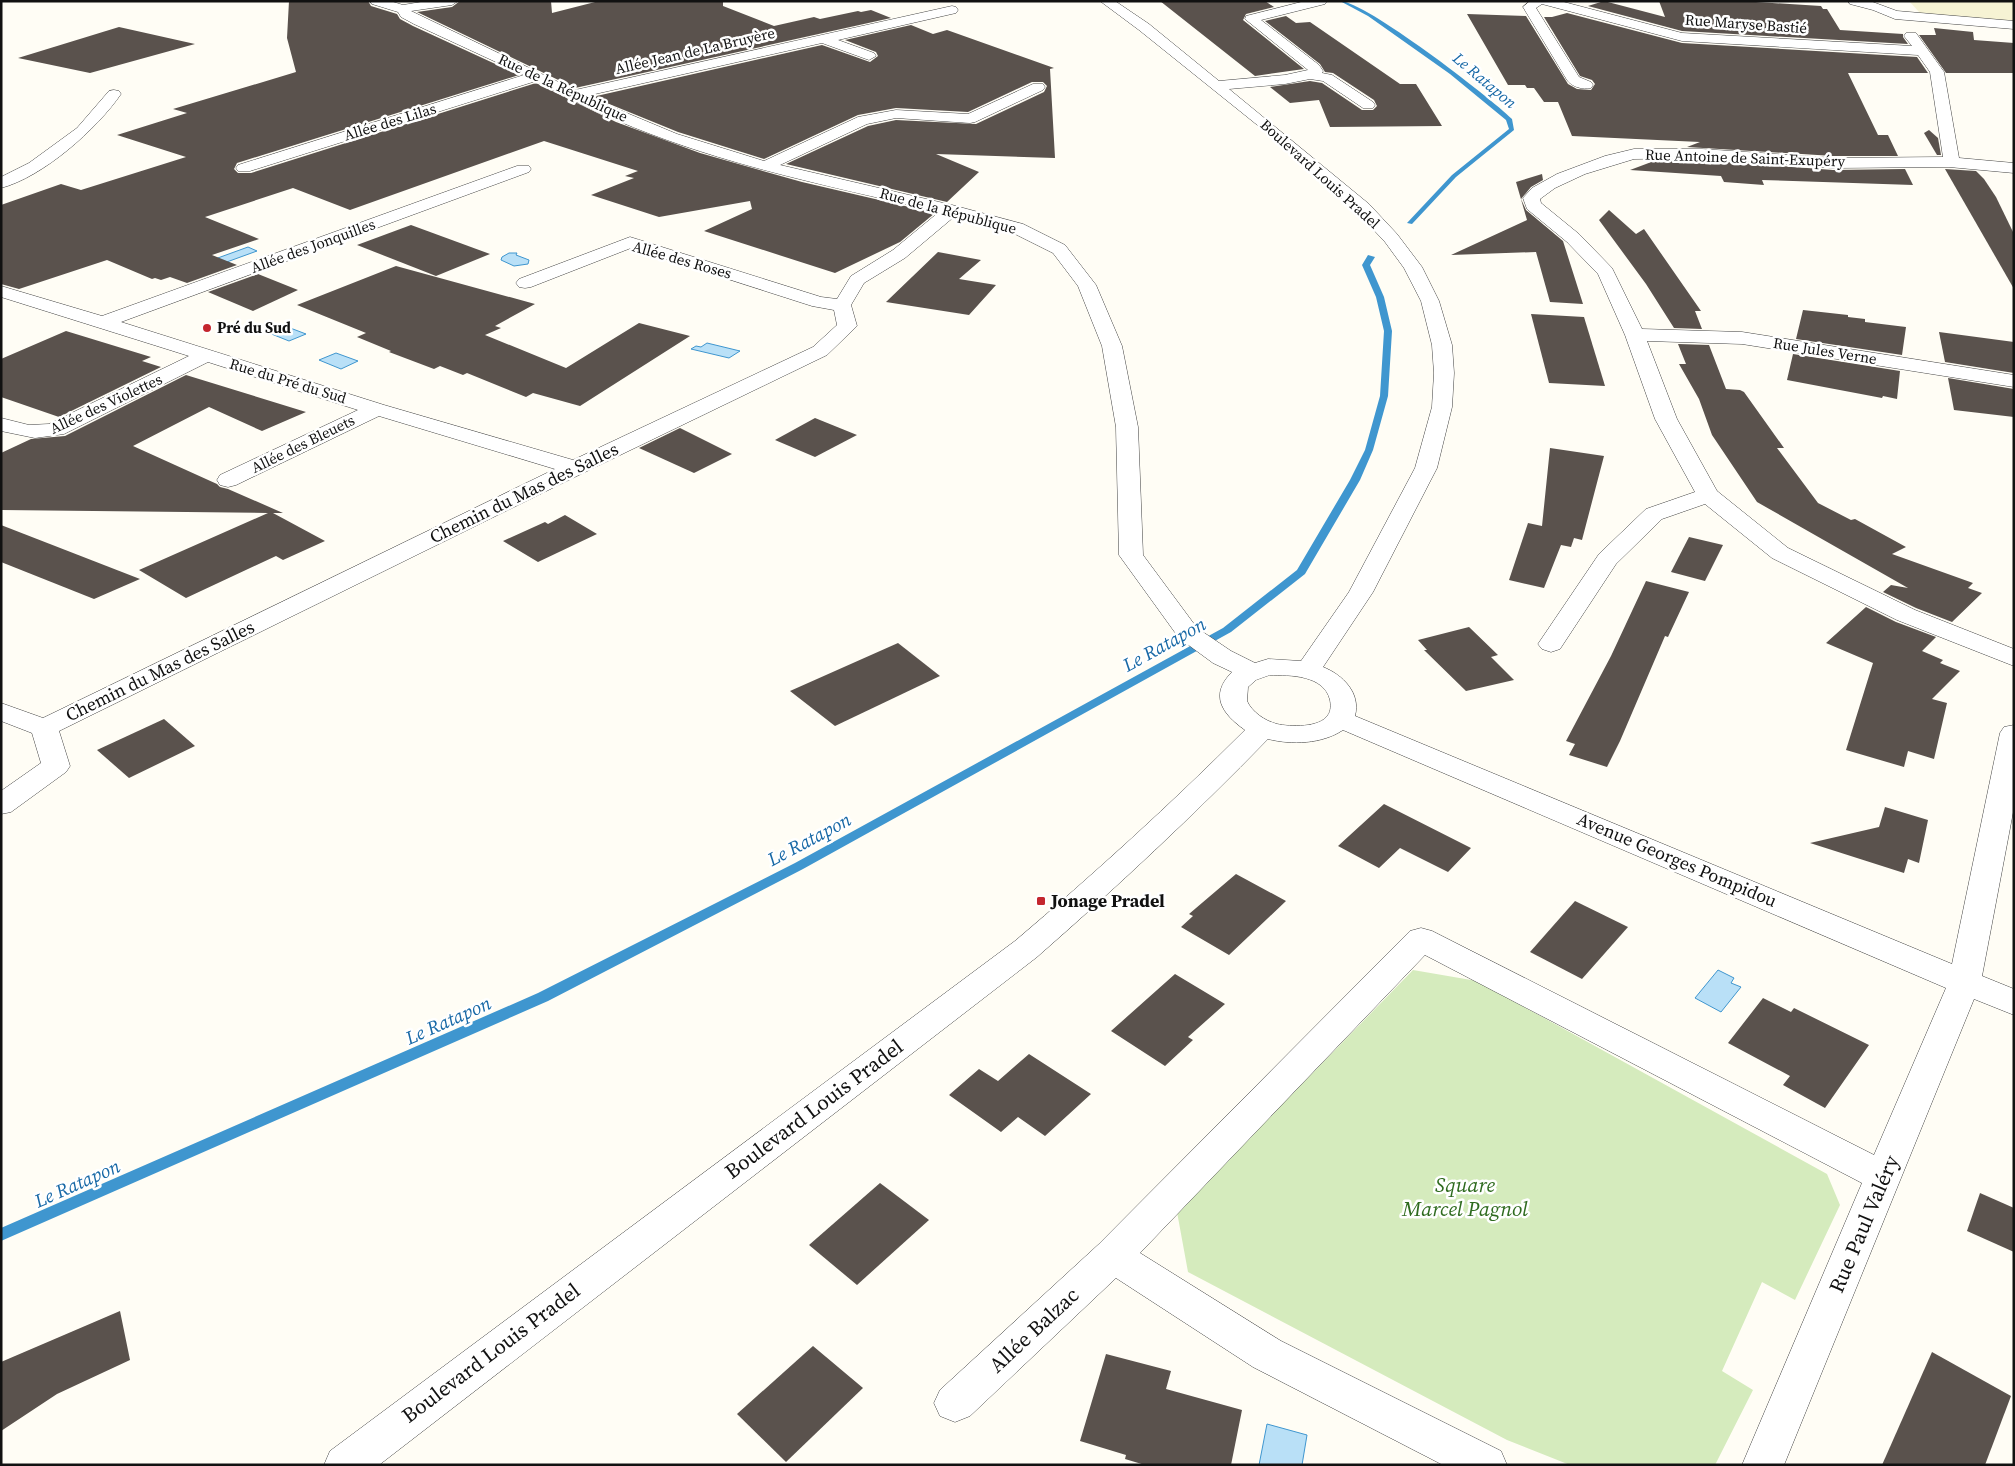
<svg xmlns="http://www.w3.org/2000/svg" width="2015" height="1466" font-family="'Source Serif 4',serif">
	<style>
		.farmland { fill: #f6f3d4 }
		.green { fill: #d5ebbd }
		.water { fill: #b9e0f7; stroke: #3f96cf }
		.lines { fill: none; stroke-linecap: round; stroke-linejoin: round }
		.stream { fill: #3f96cf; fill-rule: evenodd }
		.building { fill: #5a524d }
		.minor-casing { stroke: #444; stroke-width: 1 }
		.minor { fill: #fff; fill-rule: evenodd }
		.poi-dot { fill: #c4262e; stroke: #fff; stroke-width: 2 }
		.labels { text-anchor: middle; stroke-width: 5; stroke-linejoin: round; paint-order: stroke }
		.far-street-label { font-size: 15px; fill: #111; stroke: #fff }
		.far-poi-label { font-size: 15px; font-weight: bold; fill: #111; stroke: #fff; text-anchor: start }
		.far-water-label { font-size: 16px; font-style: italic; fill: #1768a6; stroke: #fff }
		.street-label { font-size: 18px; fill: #111; stroke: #fff }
		.poi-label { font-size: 18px; font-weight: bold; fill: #111; stroke: #fff; text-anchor: start }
		.water-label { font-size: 19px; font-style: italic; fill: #1768a6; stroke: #fff }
		.near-street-label { font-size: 21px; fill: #111; stroke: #fff }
		.near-park-label { font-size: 21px; font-style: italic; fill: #2f6b1f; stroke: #fff }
	</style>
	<rect width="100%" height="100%" fill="#fffdf5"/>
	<!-- farmland -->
	<path class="farmland" d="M1909,1h105v21l-94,-9z"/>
	<!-- green -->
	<path class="green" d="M1413,970l64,11 350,193 13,31 -45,95 -33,-18 -40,89 31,19 -38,75h-145l-63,-25 -319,-168 -11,-60z"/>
	<!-- water -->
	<g class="water">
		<path d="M248,247l9,4 -33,12 -9,-4z"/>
		<path d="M509,253h8l-1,2 13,5 -1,4 -14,2 -13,-6 1,-3z"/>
		<path d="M285,326l21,8 -17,7 -20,-8z"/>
		<path d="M707,343l33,8 -11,7 -38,-9 5,-3 5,1z"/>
		<path d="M336,353l22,8 -17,8 -22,-9z"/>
		<path d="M1718,970l16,8 -3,5 10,4 -20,25 -26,-14z"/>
		<path d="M1267,1424l40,11 -5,30h-43z"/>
	</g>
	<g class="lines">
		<!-- stream -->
		<g class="stream">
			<path d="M1340,1c25,0 150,96 172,118l2,11 -58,47 -44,47 -5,-1 45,-48 57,-46 -3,-9 -56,-46 -82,-58z"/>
			<path d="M1368,255l7,2 -5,8 14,32 8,34 -4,65 -15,54 -13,30 -55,94 -74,58 -428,237 -255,132 -547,240v-13l537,-235 257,-130 428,-235 74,-58 53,-90 15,-30 15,-54 4,-65 -8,-34 -14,-32z"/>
		</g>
	</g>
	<!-- building -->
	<g class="building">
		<path d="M289,1h79l3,5 26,8 3,5 13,7 106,49 -282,88 -3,6 4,4h13l285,-90 80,39 84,31 102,29 133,31 -35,29 -65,31 -131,-42 48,-22 -2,-8 -91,16 -68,-22 43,-17 -9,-2 13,-5 -94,-30 -194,69 -57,-22 -88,29 54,22 -47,16 25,10 -50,18 -17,-6 -9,3 -6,-2 -3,1 -45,-19 -88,29 -18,-5v-79l60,-21 20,6 105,-33 -69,-22 70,-22 -14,-4 123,-37 -9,-34z"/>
		<path d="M460,1h91l1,12 47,-12h124v5l51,20 40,-9 6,2 38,-8 3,1 10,-2 20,8 -316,70 -158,-76 35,-5z"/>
		<path d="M1160,1h105l9,6 -28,7 -3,6 61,49 -49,7z"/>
		<path d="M1604,1l61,16 -6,-16h81l81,5 2,3h4l13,21 63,4v3l5,7 -226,-13 -94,-25z"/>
		<path d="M1567,13l115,30 235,14 11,16h-80l30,62h10l10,21h-65l-146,-9 13,-5 -128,-6 -14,-34h-14l-10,-14h-7l-2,-3h-17l-41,-71 59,2 42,68 9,5 14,1 4,-6 -3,-4 -12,-4 -36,-59h8z"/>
		<path d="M1286,16l10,7 14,-1 90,62h16l26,42 -112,1 -11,-27 -29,3 -20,-16 40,-6 12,2 40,27h11l4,-4 -3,-6 -41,-27 -8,-1 -5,-8 -55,-43z"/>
		<path d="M911,25l22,9 14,-4 107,38 -4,1 5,89 -119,-4 43,18 -32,30 -161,-38 82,-38 28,-6 80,4 68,-32 3,-6 -4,-4h-11l-64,30 -72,-4 -38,7 -94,44 -86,-27 -86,-35 230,-52 48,17 8,-6 -2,-4 -31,-12z"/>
		<path d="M119,27l76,17 -105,29 -72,-15z"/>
		<path d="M1934,28l39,4 1,8 40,3v30h-68l-27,-38h17z"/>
		<path d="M1929,130l9,8 3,17h-4l-13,-22z"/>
		<path d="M1702,160l131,10 72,-1 8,16 -151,-5 2,5 -40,-3 -3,-6 -91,-6 24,-9z"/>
		<path d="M1945,169l31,2 8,8 12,18 18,37v55z"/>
		<path d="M1542,174l1,6 -12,7 -10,12 5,11 37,31 20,63 -33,-2 -14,-50 -85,3 76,-35 -11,-38z"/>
		<path d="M1609,210l27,24 8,-5 57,82h-6l7,18 -28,-1 -28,-44 -47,-64z"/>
		<path d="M411,225l79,29 -54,22 -79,-31z"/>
		<path d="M938,252l43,8 -22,19 37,6 -27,30 -83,-13z"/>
		<path d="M396,266l139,38 -40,22 6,2 -16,7 81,33 73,-45 51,13 -110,70 -47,-13 -7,4 -59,-24 -4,2 -23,-9 -6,3 -45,-17 2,-1 -34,-14 9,-4 -69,-28z"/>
		<path d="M258,274l40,16 -45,21 -45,-19z"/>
		<path d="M1803,310l45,5v2l17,2v3l41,5 -4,28 -106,-16z"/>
		<path d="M1531,314l53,3 21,69 -56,-3z"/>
		<path d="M66,331l85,26 -9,4 19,6 -102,50 -58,-20v-38z"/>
		<path d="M1939,332l75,10v31l-69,-11z"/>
		<path d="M1678,344l31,1 17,44 14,1 4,2 40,56h-7l41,55 33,17 4,-1 51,28 -14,7 81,29 -5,5 14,5 -30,29 -36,-14 -33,-16 8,-7 17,3 -151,-86 -45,-67 -13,-36 -20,-35h7z"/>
		<path d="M1793,354l107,17 -3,28 -14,-3 -1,2 -95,-18z"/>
		<path d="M186,375l120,37 -44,19 -53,-24 -76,39 84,38 3,3 8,2 55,24h-10l52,28 -42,19 -7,-4 -90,42 -47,-28 129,-57 -267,-3v-57l30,-14 34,-3z"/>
		<path d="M1948,378l66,11v28l-60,-7z"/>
		<path d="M815,418l42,17 -42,22 -40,-17z"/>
		<path d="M680,428l52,26 -38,19 -55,-25z"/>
		<path d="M1550,448l54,8 -22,84 -8,-2 -3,9 -10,-2 -17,43 -35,-8 19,-57 14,3z"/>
		<path d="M565,515l32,19 -59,28 -35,-21 42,-19 3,2z"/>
		<path d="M1,525l139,54 -46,20 -93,-37z"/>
		<path d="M1689,537l34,8 -18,36 -34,-9z"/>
		<path d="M1646,581l43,11 -21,45 -3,-1 -45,105 -13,26 -38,-12 6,-11 -9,-3 45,-85z"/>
		<path d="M1866,607l30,15 40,15 -14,14 21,9 -3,3 20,8 -28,28 15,4 -13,56 -26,-8 -4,16 -58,-17 27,-87 -47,-20z"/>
		<path d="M1469,627l29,28 -7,2 23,23 -48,11 -42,-41h3l-9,-10z"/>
		<path d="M898,643l42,33 -105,50 -45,-35z"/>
		<path d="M164,719l31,27 -66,32 -32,-28z"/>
		<path d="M1384,804l87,44 -23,24 -48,-24 -21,20 -41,-22z"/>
		<path d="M1885,807l43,13 -9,43 -11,-4 -4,14 -94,-30 69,-16z"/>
		<path d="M1236,874l50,27 -57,54 -48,-28 12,-11 -4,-2z"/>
		<path d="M1575,901l53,26 -46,52 -52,-27z"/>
		<path d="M1175,974l50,30 -37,33 5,3 -28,26 -54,-35z"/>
		<path d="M1763,998l28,14 3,-4 75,37 -44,63 -42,-23 7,-9 -62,-33z"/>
		<path d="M1029,1054l62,40 -46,42 -27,-19 -17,15 -52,-37 30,-26 19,12z"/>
		<path d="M880,1183l49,37 -72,65 -48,-40z"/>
		<path d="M1980,1193l34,15v44l-47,-21z"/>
		<path d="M120,1311l10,49 -73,34 -56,37v-69z"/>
		<path d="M813,1346l50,42 -77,74 -49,-48z"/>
		<path d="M1932,1352l79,44 -26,69h-103z"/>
		<path d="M1106,1354l65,17 -5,18 76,21 -11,55h-86l-20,-6 1,-4 -46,-14z"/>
	</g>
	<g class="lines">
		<!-- minor casing -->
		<g class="minor-casing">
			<g id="minor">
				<path d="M370,1h20l13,4 24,-4h31l-6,4 -41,6 164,79 377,-84 4,1 2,3 -2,3 -118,27 36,13 2,3 -7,4 -47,-17 -236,53 91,38 87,27 94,-44 38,-7 72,4 65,-30h10l2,3 -2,3 -68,32 -5,1 -74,-5 -29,6 -87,41 172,40 71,19 42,21 31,40 26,61 16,81 5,128 54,73 34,23 24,12 13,-4 33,2 48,-69 66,-124 17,-61 2,-34 -2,-28 -11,-44 -17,-33 -19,-26 -28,-30 -86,-76 -132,-106 -39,-29h15l34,23 70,57 66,-6 23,-5 -63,-51 1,-3 59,-15h22l-2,3 -64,16 58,45 4,6 -1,2 10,2 41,27 2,3 -2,3h-10l-40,-27 -13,-2 -25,5 -56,5 140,115 28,30 25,33 17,34 13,44 2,28 -2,34 -15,61 -64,124 -50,75c20,8 38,26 32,49l597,248 48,-231 4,-6 10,-2v82l-32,169 32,13v26l-40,-16 -190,466h-42l120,-282 -437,-228 -285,298 141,88 220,110 6,14h-64l-190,-98 -137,-89 -146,138 -15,6 -15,-6 -6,-13 6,-13 159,-146 311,-313 11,-3 11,3 442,224 72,-167 -603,-258c-21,14 -51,15 -75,9 -74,76 -151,148 -231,218l-658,508h-55l6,-14 685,-510c79,-67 156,-137 230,-211 -23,-16 -36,-35 -13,-58l-19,-9 -34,-25 -60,-83 -3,-128 -14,-81 -24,-60 -25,-33 -42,-21 -56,-16 -50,42 -41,25 -13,22 6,21 -30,29 -244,118 -524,258 11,35 -4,6 -55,40 -10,2v-23l40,-28 -9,-30 -31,-12v-18l42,15 512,-249 -176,-53 -143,69 -8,2 -8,-2 -3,-5 3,-5 138,-65 -150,-48 -144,72 -29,4 -34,-7v-13l28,7 20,-1 140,-68 -188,-59v-11l101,30 415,-150h12l2,3 -2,3 -408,150 263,83 189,55 240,-113 24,-22 -3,-15 -22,-4 -181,-58 -100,39 -6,1 -6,-1 -3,-4 3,-4 111,-42 191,60 16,2 14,-23 42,-26 46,-38c-91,-22 -183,-40 -272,-72 -45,-16 -89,-36 -131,-59l-286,90h-12l-2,-3 2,-3 286,-90 -110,-51 -13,-7 -3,-5 -26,-8zM1270,675c20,0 54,0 60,25 1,5 1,11 -2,15 -8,13 -38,12 -51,9 -12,-3 -25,-12 -30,-23l1,-14 8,-7z"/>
				<path d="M1530,1h30l122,32 230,13 -8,-10 2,-3h10l28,39 15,86 55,5v10l-65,-6 -116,1 -131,-10 -68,1 -49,15 -30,14 -15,11 1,4 38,31 33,34 30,61 100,3 272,43v12l-272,-43 -95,-3 30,78 40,72 71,57 127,62 99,39v17l-117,-46 -125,-62 -67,-54 -43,15 -46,45 -56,85 -9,3 -9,-3 -4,-5 61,-90 47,-45 49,-17 -40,-73 -30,-84 -27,-61 -31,-32 -40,-33 -4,-11 9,-10 25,-14 48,-18 29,-7h68l131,9 110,-1 -13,-85 -12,-17 -236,-14 -140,-37 -6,4 43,69 12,5 2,3 -2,3c-8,2 -19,-1 -24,-8l-44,-73z"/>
				<path d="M1848,1h22l27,10 117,10v8l-119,-10 -22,-9 -23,-6z"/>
				<path d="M114,90l5,1 2,3c-24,35 -78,83 -120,94v-11l28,-14 48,-35 32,-37z"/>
			</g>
		</g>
		<!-- minor -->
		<use href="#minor" class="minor"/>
	</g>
	<!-- markers -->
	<g class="poi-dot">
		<circle cx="207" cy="328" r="5"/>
		<rect x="1036" y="896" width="10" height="10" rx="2.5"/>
	</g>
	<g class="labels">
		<!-- far-street labels -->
		<g class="far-street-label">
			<text transform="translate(1746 24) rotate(4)" y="5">Rue Maryse Bastié</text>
			<text transform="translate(695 51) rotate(-13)" y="5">Allée Jean de La Bruyère</text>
			<text transform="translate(563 88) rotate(25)" y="5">Rue de la République</text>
			<text transform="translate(390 122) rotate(-17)" y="5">Allée des Lilas</text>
			<text transform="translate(1745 158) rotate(2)" y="5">Rue Antoine de Saint-Exupéry</text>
			<text transform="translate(1320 174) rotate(42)" y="5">Boulevard Louis Pradel</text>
			<text transform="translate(948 211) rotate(15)" y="5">Rue de la République</text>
			<text transform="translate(313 246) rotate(-20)" y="5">Allée des Jonquilles</text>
			<text transform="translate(682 260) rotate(16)" y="5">Allée des Roses</text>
			<text transform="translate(1825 351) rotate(9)" y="5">Rue Jules Verne</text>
			<text transform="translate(288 381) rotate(17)" y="5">Rue du Pré du Sud</text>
			<text transform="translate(106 404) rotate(-25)" y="5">Allée des Violettes</text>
			<text transform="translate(303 444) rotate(-26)" y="5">Allée des Bleuets</text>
		</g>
		<!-- far-poi labels -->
		<g class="far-poi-label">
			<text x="217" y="333">Pré du Sud</text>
		</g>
		<!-- far-water labels -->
		<g class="far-water-label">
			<text transform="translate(1485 80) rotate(40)" y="6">Le Ratapon</text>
		</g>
		<!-- street labels -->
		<g class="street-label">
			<text transform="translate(524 493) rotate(-26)" y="6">Chemin du Mas des Salles</text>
			<text transform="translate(160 671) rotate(-26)" y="6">Chemin du Mas des Salles</text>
			<text transform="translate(1677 860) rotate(23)" y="6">Avenue Georges Pompidou</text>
		</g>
		<!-- poi labels -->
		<g class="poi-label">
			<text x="1051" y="907">Jonage Pradel</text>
		</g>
		<!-- water labels -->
		<g class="water-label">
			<text transform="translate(1164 644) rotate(-29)" y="7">Le Ratapon</text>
			<text transform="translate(809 839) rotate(-28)" y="7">Le Ratapon</text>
			<text transform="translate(448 1020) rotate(-24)" y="7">Le Ratapon</text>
			<text transform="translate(77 1183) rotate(-24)" y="7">Le Ratapon</text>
		</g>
		<!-- near-street labels -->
		<g class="near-street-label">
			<text transform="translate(814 1109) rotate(-37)" y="7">Boulevard Louis Pradel</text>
			<text transform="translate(1864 1224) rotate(-67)" y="7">Rue Paul Valéry</text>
			<text transform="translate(1034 1330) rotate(-43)" y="7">Allée Balzac</text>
			<text transform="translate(491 1353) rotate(-37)" y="7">Boulevard Louis Pradel</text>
		</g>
		<!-- near-park labels -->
		<g class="near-park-label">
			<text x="1465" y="1192">Square<tspan x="1465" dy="24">Marcel Pagnol</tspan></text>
		</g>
	</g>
	<!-- border -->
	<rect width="2015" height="1466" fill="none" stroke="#111111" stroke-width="5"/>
</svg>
